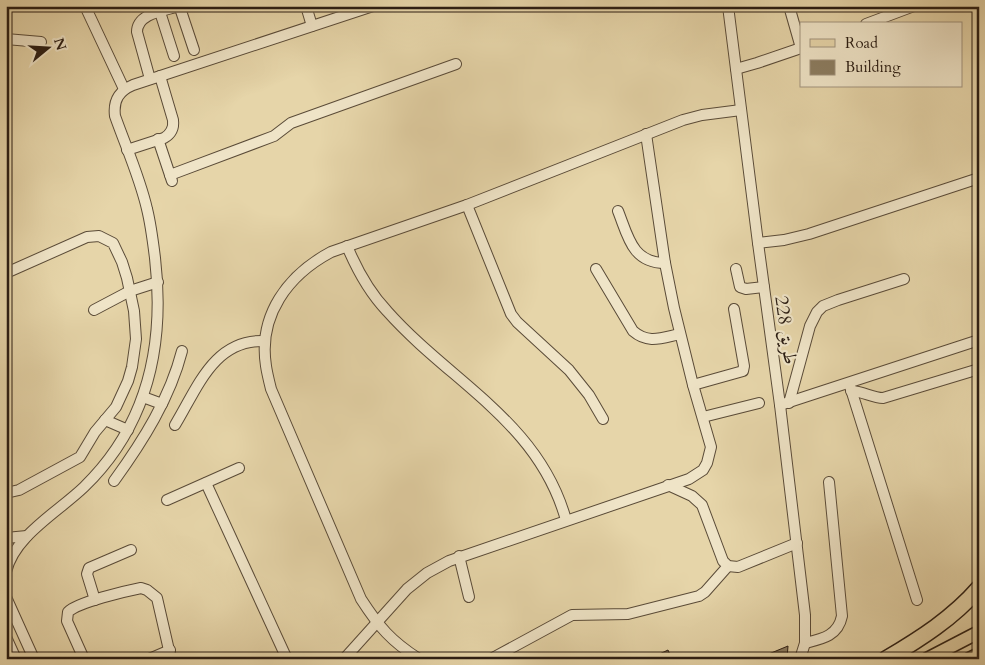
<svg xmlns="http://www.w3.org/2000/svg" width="985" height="665" font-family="Cardo,Amiri,serif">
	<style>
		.building { fill: #8c7d61; stroke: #2b1d13 }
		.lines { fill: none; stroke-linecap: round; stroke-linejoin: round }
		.minor-casing { stroke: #5a4b38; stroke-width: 12 }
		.major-casing { stroke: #2b1d13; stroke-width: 15 }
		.highway-casing { stroke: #2b1d13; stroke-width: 18 }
		.minor { stroke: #efe4c7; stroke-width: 10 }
		.major { stroke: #e6d5a9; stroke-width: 12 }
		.highway { stroke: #e6d5a9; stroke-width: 15 }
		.labels { text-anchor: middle; stroke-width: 4.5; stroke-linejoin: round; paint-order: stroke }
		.street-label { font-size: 19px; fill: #2b1d13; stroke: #efe4c7 }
	</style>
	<rect width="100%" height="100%" fill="#e6d5a9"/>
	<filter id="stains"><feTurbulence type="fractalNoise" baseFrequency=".004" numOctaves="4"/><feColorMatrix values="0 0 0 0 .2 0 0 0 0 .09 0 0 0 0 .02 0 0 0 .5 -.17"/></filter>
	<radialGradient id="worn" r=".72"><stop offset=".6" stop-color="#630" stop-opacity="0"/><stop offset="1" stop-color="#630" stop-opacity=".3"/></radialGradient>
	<!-- building -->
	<g class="building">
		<path d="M788,646l-1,13h-28v-1z"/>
		<path d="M668,650l4,9h-23z"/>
	</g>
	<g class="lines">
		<!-- minor casing -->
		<g class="minor-casing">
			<g id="minor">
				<path d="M85,6l39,83"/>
				<path d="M306,6l6,20"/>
				<path d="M728,6l30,237 22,162 25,210v28l-5,16"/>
				<path d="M789,6l12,42"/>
				<path d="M160,12l14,44"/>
				<path d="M866,24l48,-18"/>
				<path d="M6,39l35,3"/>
				<path d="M736,69l21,-6 44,-15"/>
				<path d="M150,79l-13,-47c0,-18 25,-21 39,-25l4,1 14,42"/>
				<path d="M158,139l14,42"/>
				<path d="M127,150l37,-12c7,-4 10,-10 9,-18l-13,-44"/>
				<path d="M170,175l104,-39 17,-13 165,-59"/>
				<path d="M467,205l44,109 6,8 52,48 20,25 14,24"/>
				<path d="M618,211c10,25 14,52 47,52"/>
				<path d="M758,243l26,-3 25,-6 170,-56"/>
				<path d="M347,246c10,24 22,46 40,65 63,71 152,111 179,209"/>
				<path d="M596,269l37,62c15,13 28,7 47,3"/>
				<path d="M736,269l4,18 6,2 18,-2"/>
				<path d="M6,273l81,-36 12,-1 14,7 9,19 5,16 7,33 2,28 -4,28 -4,14 -12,26 -21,25 -15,25 -61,33 -13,3"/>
				<path d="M94,310l36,-19 28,-9"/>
				<path d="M849,383l68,217"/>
				<path d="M693,385l50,-14 1,-5 -10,-57"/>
				<path d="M851,391c12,0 21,7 32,7l96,-29"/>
				<path d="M143,397l19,7"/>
				<path d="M789,403l21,-77 7,-14 6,-6 15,-6 66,-21"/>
				<path d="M780,405l199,-65"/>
				<path d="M703,417l56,-14"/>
				<path d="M105,420l23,10"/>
				<path d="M175,425c23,-38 39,-86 90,-84"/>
				<path d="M114,481c29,-40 56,-83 68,-130"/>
				<path d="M206,483l81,176"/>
				<path d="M668,485l24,11 10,9 21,56 5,5 10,1 59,-24"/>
				<path d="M167,500l72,-32"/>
				<path d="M6,538l21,-2"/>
				<path d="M459,556l10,41"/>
				<path d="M6,572c8,-36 52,-60 78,-85 64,-62 81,-143 71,-229 -2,-16 -4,-33 -8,-49 -7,-31 -21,-62 -32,-93 -2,-16 4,-25 18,-31l240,-79"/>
				<path d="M6,597l28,62"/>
				<path d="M95,600l-8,-26 2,-6 42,-18"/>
				<path d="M6,637l10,22"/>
				<path d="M805,643c17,-4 33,-7 37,-27l-13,-134"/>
				<path d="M84,659l-17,-38 1,-9c10,-10 58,-21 73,-24l6,2 10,8 14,61"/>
				<path d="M149,659l21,-9"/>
				<path d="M344,659l63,-70 20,-16 22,-12 240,-82 14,-9 4,-7 4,-16 -18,-62 -19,-77 -9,-45 -19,-129"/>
				<path d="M419,659c-28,-18 -40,-32 -58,-60l-90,-210c-2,-8 -4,-16 -5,-23 -8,-51 22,-91 65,-114l136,-47 216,-85 19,-5 39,-5"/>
				<path d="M491,659l81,-44 56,-1 71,-18 6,-4 23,-26"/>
			</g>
		</g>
		<!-- major casing -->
		<g class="major-casing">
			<g id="major">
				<path d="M927,659l52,-27"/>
				<path d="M969,659l10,-5"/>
			</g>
		</g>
		<!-- highway casing -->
		<g class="highway-casing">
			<path id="highway" d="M886,659c34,-20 67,-41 93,-71"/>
		</g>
		<!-- minor -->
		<use href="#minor" class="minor"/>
		<!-- major -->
		<use href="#major" class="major"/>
		<!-- highway -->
		<use href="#highway" class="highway"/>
	</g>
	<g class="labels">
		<!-- street labels -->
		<g class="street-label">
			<text transform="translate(787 330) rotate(82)" y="7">طريق 228</text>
		</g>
	</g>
	<!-- margin -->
	<rect width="985" height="665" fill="none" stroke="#e6d5a9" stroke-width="25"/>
	<rect x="8" y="8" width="970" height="650" fill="none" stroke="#2b1d13" stroke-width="2.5"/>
	<rect x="12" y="12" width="960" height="640" fill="none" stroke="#2b1d13"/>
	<!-- legend -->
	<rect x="800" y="22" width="162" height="65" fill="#efe4c7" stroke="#a1947f"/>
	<rect x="810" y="39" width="25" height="8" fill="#e6d5a9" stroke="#a1947f"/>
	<text x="845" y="48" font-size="15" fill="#2b1d13">Road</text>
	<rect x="810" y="60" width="25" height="15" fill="#8c7d61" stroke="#a1947f"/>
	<text x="845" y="72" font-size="15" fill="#2b1d13">Building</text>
	<!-- north arrow -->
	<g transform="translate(48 48) rotate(72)" stroke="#efe4c7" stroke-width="4" paint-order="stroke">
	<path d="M0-4L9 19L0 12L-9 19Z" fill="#2b1d13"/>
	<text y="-8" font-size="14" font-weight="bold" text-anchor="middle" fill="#2b1d13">N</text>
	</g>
	<rect width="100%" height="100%" filter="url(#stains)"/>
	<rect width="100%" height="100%" fill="url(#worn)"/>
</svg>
